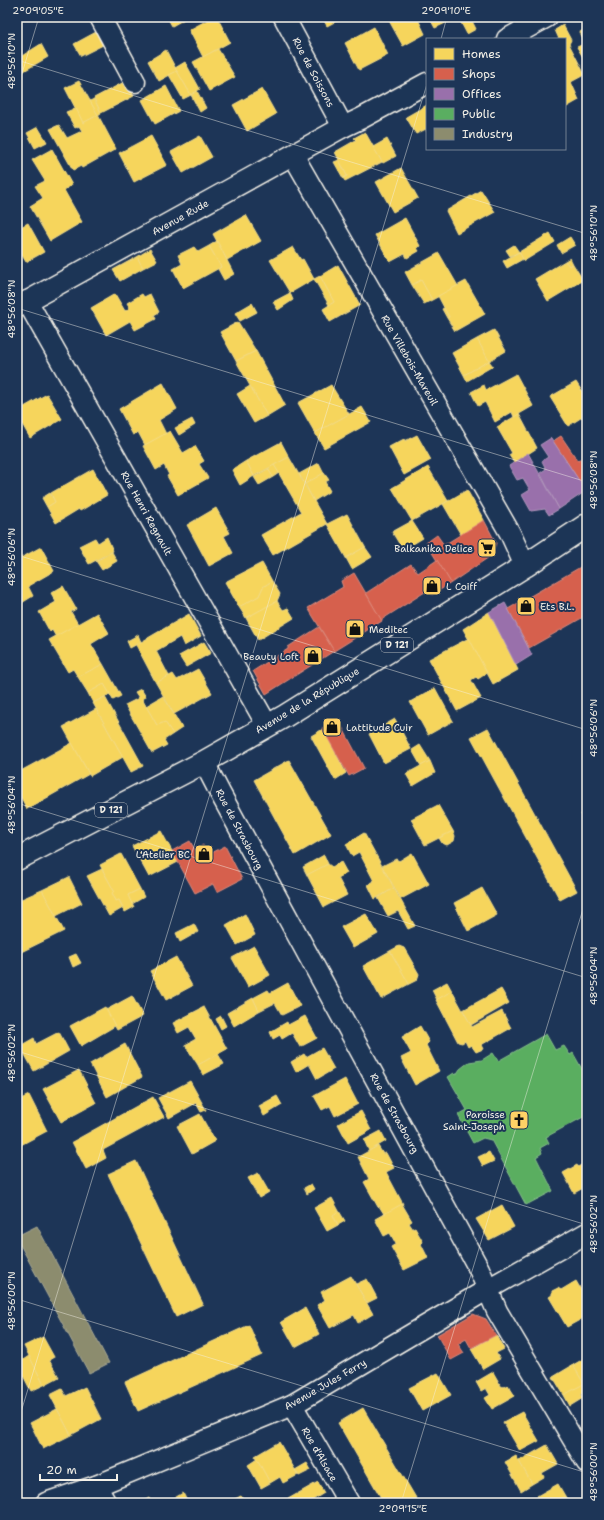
<svg xmlns="http://www.w3.org/2000/svg" width="604" height="1520" font-family="'Shantell Sans',sans-serif">
	<style>
		.homes { fill: #f6d55c; stroke: #f5dd86 }
		.shops { fill: #d6604d; stroke: #df8c7c }
		.offices { fill: #9970ab; stroke: #b497bd }
		.public { fill: #5aae61; stroke: #88c28a }
		.industry { fill: #8c8c6e; stroke: #abaa93 }
		.lines { fill: none; stroke-linecap: round; stroke-linejoin: round }
		.street-casing { stroke: #f4f1e8; stroke-width: 23 }
		.primary-casing { stroke: #f4f1e8; stroke-width: 25 }
		.street { stroke: #1d3557; stroke-width: 20 }
		.primary { stroke: #1d3557; stroke-width: 22 }
		.ticks { fill: none; stroke: #f4f1e8; stroke-width: 1; stroke-opacity: 0.45 }
		.labels { text-anchor: middle; stroke-width: 4; stroke-linejoin: round; paint-order: stroke }
		.shield { fill: #1d3557; stroke: #b4b9bc; stroke-width: 1 }
		.shield-label { font-size: 9px; font-weight: bold; fill: #f4f1e8 }
		.street-label { font-size: 10px; fill: #f4f1e8; stroke: #1d3557 }
		.poi-label { font-size: 10px; fill: #f4f1e8; stroke: #1d3557; text-anchor: end }
		.neatline { fill: none; stroke: #f4f1e8; stroke-width: 1.5 }
		.ticks-label { font-size: 10px; text-anchor: middle; fill: #f4f1e8 }
	</style>
	<rect width="100%" height="100%" fill="#1d3557"/>
	<filter id="ink" filterUnits="userSpaceOnUse"><feTurbulence type="fractalNoise" baseFrequency=".025" numOctaves="2"/><feDisplacementMap in="SourceGraphic" scale="8" xChannelSelector="R" yChannelSelector="G"/><feConvolveMatrix kernelMatrix="1 2 1 2 8 2 1 2 1" color-interpolation-filters="sRGB"/></filter>
	<g filter="url(#ink)">
		<!-- homes -->
		<g class="homes">
			<path d="M167,17h21l-16,9z"/>
			<path d="M213,17h4l13,25 -27,15 -14,-27z"/>
			<path d="M322,17h22l-17,9z"/>
			<path d="M387,17h30l8,17 -22,12z"/>
			<path d="M429,17h41l6,12 -9,5 -9,-17 -23,11z"/>
			<path d="M563,25l8,15 -2,4 15,29v2l-13,7 8,18 -14,8v-69h-6l-4,-9z"/>
			<path d="M374,27l14,28 -29,15 -14,-27z"/>
			<path d="M587,28v36l-10,-17 7,-3v-3l-4,-9z"/>
			<path d="M98,31l7,13 -24,12 -7,-12z"/>
			<path d="M41,44l7,13 -31,18v-16z"/>
			<path d="M218,49l17,28 -26,14 -16,-29z"/>
			<path d="M166,50l11,21 -18,10 -11,-20z"/>
			<path d="M185,62l15,27 -9,6 -16,-27z"/>
			<path d="M177,71l14,24 -8,4 -14,-24z"/>
			<path d="M79,81l19,34 -15,8 -18,-35z"/>
			<path d="M126,81l8,15 -33,17 -7,-15z"/>
			<path d="M166,86l13,25 -24,13 -13,-24z"/>
			<path d="M262,89l14,25 -29,17 -14,-26z"/>
			<path d="M197,91l9,17 -6,4 -9,-17z"/>
			<path d="M94,99l7,14 -3,2 -8,-14z"/>
			<path d="M427,105v27l-1,-3 -10,5 -10,-17z"/>
			<path d="M76,108l7,15 15,-8 18,34 -34,19 -1,-2 -8,4 -23,-41 9,-4 8,13 15,-7 -3,-5 -4,2 -9,-16z"/>
			<path d="M38,127l9,15 -12,6 -8,-15z"/>
			<path d="M365,132l17,30 -37,19 -2,-3 4,-2 -12,-24 21,-12 -2,-2z"/>
			<path d="M151,136l16,29 -33,17 -15,-29z"/>
			<path d="M200,136l12,21 -29,16 -12,-21z"/>
			<path d="M387,139l9,17 -13,7 -10,-16z"/>
			<path d="M52,149l20,36 -8,5 18,32 -32,19 -20,-35 13,-8 -8,-12 10,-5 -13,-21z"/>
			<path d="M339,160l8,16 -4,2 -9,-16z"/>
			<path d="M401,168l17,30 -25,14 -17,-30z"/>
			<path d="M481,190l14,22 -38,21 -11,-22z"/>
			<path d="M246,215l15,26 -34,19 -14,-26z"/>
			<path d="M405,218l15,28 -3,2 2,3 -12,7 -2,-4 -15,8 -15,-27z"/>
			<path d="M28,223l16,29 -18,10 -9,-15v-18z"/>
			<path d="M550,233l5,9 -31,19 -5,-9z"/>
			<path d="M570,237l5,8 -14,8 -4,-8z"/>
			<path d="M217,241l17,33 -10,6 -6,-11 3,-2 -12,-21z"/>
			<path d="M514,245l5,7 -9,4 -4,-6z"/>
			<path d="M209,246l12,21 -38,21 -10,-19 9,-5 -4,-9 16,-8 4,5z"/>
			<path d="M293,247l8,13 2,-1 11,20 -24,14 -20,-33z"/>
			<path d="M150,249l7,12 -14,7 -6,-11z"/>
			<path d="M519,252l4,7 -16,9 -4,-7z"/>
			<path d="M439,253l19,33 -26,14 -11,-20 -9,5 -7,-13z"/>
			<path d="M137,257l6,11 -23,13 -7,-11z"/>
			<path d="M570,258l3,6 -4,2 -4,-5z"/>
			<path d="M565,261l4,5 4,-2 10,16 -35,21 -13,-22z"/>
			<path d="M338,265l22,40 -30,17 -7,-13 11,-7 -14,-26z"/>
			<path d="M320,276l14,26 -5,3 -15,-26z"/>
			<path d="M421,280l11,20 -8,4 -12,-19z"/>
			<path d="M466,281l19,33 -30,17 -8,-13 2,-1 -11,-21z"/>
			<path d="M290,293l3,7 -15,10 -5,-8z"/>
			<path d="M115,294l10,17 5,-3 -3,-5 15,-9 2,3 6,-3 9,18 -5,3 2,4 -21,11 -5,-9 -24,14 -15,-27z"/>
			<path d="M252,303l5,9 -17,9 -5,-8z"/>
			<path d="M444,308l5,9 -2,1 -5,-9z"/>
			<path d="M238,322l18,29 -20,10 -16,-29z"/>
			<path d="M494,330l12,21 -17,10 -12,-22z"/>
			<path d="M477,339l12,22 -25,14 -12,-22z"/>
			<path d="M256,351l29,54 -18,11 -31,-55z"/>
			<path d="M489,361l4,5 -26,15 -3,-6z"/>
			<path d="M516,374l17,32 -19,11 -2,-5 -17,10 -10,-20 -7,4 -7,-14 13,-7 2,5z"/>
			<path d="M576,382l11,17v15l-19,12 -18,-29z"/>
			<path d="M163,383l14,26 -18,11 7,14 -21,11 -7,-13 -5,3 -14,-26z"/>
			<path d="M331,385l18,29 -34,19 -17,-30z"/>
			<path d="M250,386l17,30 -13,7 -17,-29z"/>
			<path d="M47,394l15,25 -32,19 -13,-23v-4z"/>
			<path d="M362,407l9,15 -47,26 -9,-15z"/>
			<path d="M519,414l18,34 -23,15 -5,-8 3,-2 -15,-26z"/>
			<path d="M192,419l3,6 -16,10 -4,-7z"/>
			<path d="M170,431l13,22 12,-7 9,15 -5,3 9,14 -30,17 -11,-19 2,-1 -5,-10 -8,5 -13,-24z"/>
			<path d="M417,435l14,25 -27,15 -15,-28 15,-8 1,2z"/>
			<path d="M281,442l8,15 -35,19 -8,-15z"/>
			<path d="M289,457l38,67 -54,31 -12,-20 40,-23 -27,-47z"/>
			<path d="M246,461l8,15 -14,9 -8,-15z"/>
			<path d="M319,463l5,10 -19,11 -6,-10z"/>
			<path d="M274,465l5,8 -6,4 -5,-8z"/>
			<path d="M428,467l20,34 -36,20 -20,-33z"/>
			<path d="M93,469l14,26 -27,16 -1,-2 -23,14 -9,-16 8,-5 -4,-9z"/>
			<path d="M268,469l5,8 -14,8 -5,-8z"/>
			<path d="M324,473l5,7 -4,2 5,9 -16,10 -9,-17z"/>
			<path d="M467,490l17,30 -23,15 -18,-31z"/>
			<path d="M50,493l5,9 -8,5 -5,-9z"/>
			<path d="M216,508l14,25 -6,3 9,17 -24,13 -22,-41z"/>
			<path d="M347,514l18,33 -19,11 -19,-34z"/>
			<path d="M412,521l11,17 -20,12 -11,-18z"/>
			<path d="M107,537l6,14 -24,13 -10,-18 16,-8 3,5z"/>
			<path d="M41,547l13,24 -26,15 5,10 -13,8 -3,-5v-43l2,-1 2,3z"/>
			<path d="M365,547l7,10 -20,12 -6,-11z"/>
			<path d="M112,552l5,9 -15,9 -6,-9z"/>
			<path d="M262,563l10,18 -9,6 -4,9 -20,11 -14,-25z"/>
			<path d="M272,581l8,13 -3,7 -31,17 -7,-11 20,-11 4,-9z"/>
			<path d="M63,586l13,23 -5,3 7,12 -22,13 -4,-7 -2,2 -11,-20 17,-10 -5,-9z"/>
			<path d="M277,601l6,9 5,-2 6,10 -36,22 -12,-22z"/>
			<path d="M489,612l29,58 -25,14 -30,-55z"/>
			<path d="M97,613l12,20 -18,11 12,20 -25,13 -5,-8 -5,3 -19,-32z"/>
			<path d="M189,614l12,22 -17,10 -4,-9 -24,14 13,25 -13,7 -20,-38z"/>
			<path d="M138,635l3,7 -11,6 -3,-7z"/>
			<path d="M469,638l18,35 -9,6 -2,-2 -5,3 10,18 -24,13 -28,-52z"/>
			<path d="M204,642l7,11 -25,14 -7,-11z"/>
			<path d="M103,664l18,32 -8,4 -9,-16 -16,9 -10,-16z"/>
			<path d="M198,669l14,24 -38,21 -18,-31 17,-9 4,6z"/>
			<path d="M104,684l6,10 -17,9 -5,-10z"/>
			<path d="M435,688l18,33 -25,14 -18,-33z"/>
			<path d="M141,689l5,8 -4,2 15,26 8,-3 8,12 -9,6 3,5 -15,8 -27,-48 14,-7 -4,-6z"/>
			<path d="M163,696l19,32 -9,6 -8,-12 -8,3 -11,-19z"/>
			<path d="M105,697l38,69 -12,6 -38,-69z"/>
			<path d="M96,709l27,48 -33,19 -27,-49z"/>
			<path d="M395,719l16,30 -27,14 -15,-29z"/>
			<path d="M488,728l89,163 -17,9 -89,-163z"/>
			<path d="M323,729l23,44 -11,7 -24,-44z"/>
			<path d="M72,743l17,31 -62,35 -10,-19v-17z"/>
			<path d="M420,745l10,16 -9,5 -9,-16z"/>
			<path d="M289,760l42,74 -36,21 -41,-75z"/>
			<path d="M430,761l5,12 -22,13 -7,-12z"/>
			<path d="M438,805l15,26 -28,14 -14,-26z"/>
			<path d="M587,810v14l-6,-10z"/>
			<path d="M161,831l17,31 -29,15 -17,-31z"/>
			<path d="M453,831l2,5 -1,5 -7,4 -5,-2 -3,-5z"/>
			<path d="M364,833l30,55 -19,11 -7,-14 6,-4 -15,-29 -7,4 -6,-12z"/>
			<path d="M412,853l17,31 -28,15 -19,-33 14,-7 3,2z"/>
			<path d="M121,854l19,35 -12,6 6,12 -9,5 -6,-12 -3,1 -4,-8 2,-2 -14,-26z"/>
			<path d="M324,855l4,9 -21,11 -4,-8z"/>
			<path d="M341,862l6,11 -9,5 9,17 -23,12 -17,-32 21,-11 4,3z"/>
			<path d="M102,869l12,22 -2,2 4,8 3,-1 4,8 -14,8 -22,-40z"/>
			<path d="M69,877l13,26 -26,13 -14,-26z"/>
			<path d="M394,888l21,38 -7,3 -10,-18 -10,5 -10,-18z"/>
			<path d="M482,888l15,27 -29,16 -14,-28z"/>
			<path d="M140,889l4,8 -12,7 -4,-9z"/>
			<path d="M42,890l22,41 -47,23v-53z"/>
			<path d="M245,914l10,21 -18,10 -11,-20z"/>
			<path d="M366,914l12,20 -25,14 -12,-21z"/>
			<path d="M194,924l4,8 -18,10 -4,-9z"/>
			<path d="M254,946l16,29 -22,12 -16,-29z"/>
			<path d="M399,946l5,2 15,26 -2,6 -8,4 -19,-33z"/>
			<path d="M390,951l19,33 -28,15 -18,-33z"/>
			<path d="M76,954l5,9 -8,4 -4,-10z"/>
			<path d="M176,957l16,29 -26,14 -16,-29z"/>
			<path d="M447,982l5,9 -15,9 -5,-10z"/>
			<path d="M288,983l12,23 -18,9 -7,-12 -16,8 -6,-13 15,-8 2,3z"/>
			<path d="M501,989l8,14 -38,22 -8,-15z"/>
			<path d="M452,991l20,36 30,-16 9,17 -30,17 2,4 -7,3 -5,-7 -3,2 -3,-6 -3,2 -4,-1 -22,-42z"/>
			<path d="M132,996l11,20 -26,14 -11,-20z"/>
			<path d="M253,998l6,13 -25,15 -7,-13z"/>
			<path d="M105,1007l10,19 -34,20 -11,-20z"/>
			<path d="M204,1007l23,42 -29,16 -13,-20 11,-6 -7,-12 -11,6 -5,-10z"/>
			<path d="M221,1016l5,10 -5,3 -5,-10z"/>
			<path d="M305,1016l12,22 -17,9 -8,-14 -10,6 -2,-4 -7,4 -3,-7 17,-10 1,3z"/>
			<path d="M420,1026l9,16 -3,3 13,26 -24,14 -14,-27 10,-5 -9,-16z"/>
			<path d="M59,1032l10,19 -35,20 -14,-25 14,-8 2,6z"/>
			<path d="M125,1044l17,33 -35,20 -17,-33z"/>
			<path d="M322,1048l12,21 -17,10 -8,-15 -13,8 -5,-10 13,-8 2,3z"/>
			<path d="M218,1054l6,10 -21,11 -5,-10z"/>
			<path d="M79,1070l17,33 -35,19 -18,-33z"/>
			<path d="M345,1079l13,25 -23,12 -5,-10 -8,4 -8,-14z"/>
			<path d="M190,1081l16,29 -5,2 -5,-9 -27,15 -11,-20z"/>
			<path d="M29,1095l18,36 -30,16v-46z"/>
			<path d="M277,1096l5,9 -18,11 -5,-10z"/>
			<path d="M153,1097l11,20 -61,33 3,8 -20,11 -14,-27z"/>
			<path d="M361,1111l10,19 -23,13 -10,-19z"/>
			<path d="M200,1114l15,27 -23,13 -15,-28z"/>
			<path d="M381,1131l5,10 -17,10 -5,-11z"/>
			<path d="M378,1146l5,8 3,-1 8,15 -8,4 17,32 -19,10 -5,-8 -1,1 -14,-25 5,-3 -11,-22z"/>
			<path d="M489,1152l5,9 -11,5 -5,-9z"/>
			<path d="M136,1161l67,143 -27,13 -68,-143z"/>
			<path d="M586,1162l1,24 -13,7 -11,-20 14,-8 1,2z"/>
			<path d="M258,1173l11,19 -10,6 -11,-20z"/>
			<path d="M311,1184l3,5 -7,5 -3,-6z"/>
			<path d="M332,1198l7,13 -6,4 5,10 -11,6 -13,-23z"/>
			<path d="M402,1204l10,17 -3,2 4,6 2,-1 8,14 -2,2 7,14 -24,12 -13,-23 5,-3 -6,-11 -6,3 -9,-17z"/>
			<path d="M502,1205l12,22 -25,13 -13,-21z"/>
			<path d="M339,1211l6,10 -7,4 -5,-10z"/>
			<path d="M351,1276l22,38 -15,9 -4,-8 -24,13 -13,-23 8,-5 -4,-8z"/>
			<path d="M367,1279l10,19 -10,5 -11,-19z"/>
			<path d="M576,1281l11,19v16l-20,11 -18,-30 3,-2v-4l6,-3 3,2z"/>
			<path d="M305,1308l14,26 -24,13 -14,-25z"/>
			<path d="M249,1325l13,30 -124,56 -13,-29z"/>
			<path d="M496,1335l8,14 -8,4 4,6 -17,10 -12,-20z"/>
			<path d="M43,1337l11,20 -5,3 10,17 -15,8 -20,-39z"/>
			<path d="M29,1356l15,29 -13,6 -14,-27z"/>
			<path d="M587,1357v25l-3,2 -11,-19z"/>
			<path d="M573,1365l11,19 -20,11 -11,-18z"/>
			<path d="M493,1372l8,14 2,1 5,-2 7,11 -23,13 -7,-11 5,-3 -4,-7 -5,3 -5,-9z"/>
			<path d="M438,1373l13,22 -29,16 -13,-23z"/>
			<path d="M587,1382v9l-6,4 2,3 -13,8 -6,-11z"/>
			<path d="M85,1387l16,32 -30,16 -21,-40 12,-6 4,7z"/>
			<path d="M363,1408l40,68 16,27h-35l-46,-80z"/>
			<path d="M57,1409l14,26 -28,14 -13,-26z"/>
			<path d="M522,1412l17,29 -19,10 -17,-29z"/>
			<path d="M279,1442l19,33 -15,8 -3,-6 -10,6 -15,-27z"/>
			<path d="M547,1445l11,19 -16,9 2,4 -12,7 -13,-23z"/>
			<path d="M516,1456l16,28 -11,7 -16,-29z"/>
			<path d="M257,1459l13,24 -9,5 -13,-23z"/>
			<path d="M307,1463l4,7 -12,6 -4,-6z"/>
			<path d="M318,1482l6,11 -16,10h-27z"/>
			<path d="M558,1484l7,12 -14,7h-10l-4,-7z"/>
			<path d="M183,1493l5,10h-17l1,-1 -1,-2z"/>
			<path d="M241,1496l4,7h-18z"/>
			<path d="M565,1496l4,7h-18z"/>
			<path d="M149,1498l3,5h-12z"/>
		</g>
		<!-- shops -->
		<g class="shops">
			<path d="M561,436l17,25 9,-6v27l-5,3 -29,-44z"/>
			<path d="M484,520l12,23 -4,12 -41,28 -25,-40 11,-8 7,10z"/>
			<path d="M437,560l14,23 -19,12 -4,-5 -47,30 -15,-27 45,-29 7,9z"/>
			<path d="M584,565l3,5v45l-58,33 -21,-39z"/>
			<path d="M354,573l28,48 -48,30 -26,-43 35,-21 -2,-6z"/>
			<path d="M319,627l15,24 -68,43 -13,-23 35,-22v-2z"/>
			<path d="M338,719l26,49 -15,8 -27,-48z"/>
			<path d="M190,841l5,9 8,-5 5,10 17,-9 17,33 -25,13 -4,-8 -18,9 -23,-42z"/>
			<path d="M473,1314l13,5 10,16 -25,13 -5,-9 -8,5 6,9 -13,7 -14,-25z"/>
		</g>
		<!-- offices -->
		<g class="offices">
			<path d="M551,438l35,53 -27,18 -19,-36 6,-4 -4,-8 6,-4 -8,-12z"/>
			<path d="M528,453l31,56 -10,6 -4,-6 -14,2 -9,-16 8,-5 -7,-12 -6,2 -8,-14z"/>
			<path d="M505,603l27,52 -16,10 -27,-53z"/>
		</g>
		<!-- public -->
		<path class="public" d="M546,1034l9,16 9,-4 6,9 3,-2 14,25 -3,2 3,5v7l-6,4 6,12v7l-41,22 3,6 -9,5 2,5 -6,4 17,34 -27,14 -35,-65 -8,-2 -10,5 -15,-28 9,-5 -19,-33 6,-4 2,2 4,-6 9,-7 13,-2 11,-7 5,8z"/>
		<!-- industry -->
		<path class="industry" d="M37,1226l72,137 -20,10 -72,-134v-3z"/>
		<g class="lines">
			<!-- street casing -->
			<g class="street-casing">
				<g id="street">
					<path d="M100,17l35,65"/>
					<path d="M284,17l59,110"/>
					<path d="M507,39l40,-22"/>
					<path d="M293,155l217,378 15,33"/>
					<path d="M27,301l240,424"/>
					<path d="M17,307l326,-180 19,-9 65,-35"/>
					<path d="M204,762l16,31 259,476 18,42 90,152"/>
					<path d="M292,1405l57,98"/>
					<path d="M96,1486l10,17"/>
					<path d="M46,1503l50,-17 196,-81 196,-116 99,-56"/>
				</g>
			</g>
			<!-- primary casing -->
			<g class="primary-casing">
				<path id="primary" d="M17,859l187,-97 81,-46 240,-150 62,-41"/>
			</g>
			<!-- street -->
			<use href="#street" class="street"/>
			<!-- primary -->
			<use href="#primary" class="primary"/>
		</g>
	</g>
	<!-- ticks -->
	<path class="ticks" d="M441,39l6,-22M17,60l570,174M17,90l22,-73M17,308l570,174M17,555l570,175M17,803l570,175M17,1051l570,174M17,1299l570,174M17,1425l410,-1341M401,1503l186,-607"/>
	<!-- icons -->
	<defs>
		<g id="supermarket-square" transform="scale(1)"><rect x="-9" y="-9" width="18" height="18" rx="4" fill="#ffd166" stroke="#1d3557"/><path d="M-6-5.5h2.5l.6 2H6L4.5 2H-2.5L-4.4-4H-6ZM-1.5 3.2a1.3 1.3 0 1 0 .1 0ZM3 3.2a1.3 1.3 0 1 0 .1 0Z" fill="#111"/></g>
		<g id="shop-square" transform="scale(1)"><rect x="-9" y="-9" width="18" height="18" rx="4" fill="#ffd166" stroke="#1d3557"/><path d="M-5-2.5h2.3a2.7 3.5 0 0 1 5.4 0H5L5.5 6h-11ZM-1.5-2.5h3a1.5 2.3 0 0 0-3 0Z" fill="#111"/></g>
		<g id="church-square" transform="scale(1)"><rect x="-9" y="-9" width="18" height="18" rx="4" fill="#ffd166" stroke="#1d3557"/><path d="M-1.2-6h2.4v3.5h3.3v2.4h-3.3V6h-2.4V-.1h-3.3v-2.4h3.3Z" fill="#111"/></g>
	</defs>
	<g fill-rule="evenodd">
		<use href="#supermarket-square" x="487" y="548"/>
		<use href="#shop-square" x="432" y="586"/>
		<use href="#shop-square" x="526" y="606"/>
		<use href="#shop-square" x="355" y="629"/>
		<use href="#shop-square" x="313" y="656"/>
		<use href="#shop-square" x="332" y="727"/>
		<use href="#shop-square" x="204" y="854"/>
		<use href="#church-square" x="519" y="1120"/>
	</g>
	<g class="labels">
		<!-- shield labels -->
		<g class="shield">
			<rect x="381" y="638" width="32" height="14" rx="3"/>
			<rect x="95" y="803" width="32" height="14" rx="3"/>
		</g>
		<g class="shield-label">
			<text x="397" y="648">D 121</text>
			<text x="111" y="813">D 121</text>
		</g>
		<!-- street labels -->
		<g class="street-label">
			<text transform="translate(314 72) rotate(62)" y="4">Rue de Soissons</text>
			<text transform="translate(180 217) rotate(-29)" y="4">Avenue Rude</text>
			<text transform="translate(410 360) rotate(60)" y="4">Rue Villebois-Mareuil</text>
			<text transform="translate(147 513) rotate(61)" y="4">Rue Henri Regnault</text>
			<text transform="translate(307 700) rotate(-31)" y="4">Avenue de la République</text>
			<text transform="translate(240 829) rotate(62)" y="4">Rue de Strasbourg</text>
			<text transform="translate(395 1113) rotate(61)" y="4">Rue de Strasbourg</text>
			<text transform="translate(325 1384) rotate(-30)" y="4">Avenue Jules Ferry</text>
			<text transform="translate(320 1454) rotate(60)" y="4">Rue d'Alsace</text>
		</g>
		<!-- poi labels -->
		<g class="poi-label">
			<text x="473" y="552">Balkanika Delice</text>
			<text x="446" y="590" text-anchor="start">L Coiff</text>
			<text x="540" y="610" text-anchor="start">Ets B.L.</text>
			<text x="369" y="633" text-anchor="start">Meditec</text>
			<text x="299" y="660">Beauty Loft</text>
			<text x="346" y="731" text-anchor="start">Lattitude Cuir</text>
			<text x="190" y="858">L'Atelier BC</text>
			<text x="505" y="1118">Paroisse<tspan x="505" dy="12">Saint-Joseph</tspan></text>
		</g>
	</g>
	<!-- margin -->
	<rect width="604" height="1520" fill="none" stroke="#1d3557" stroke-width="44"/>
	<!-- legend -->
	<rect x="426" y="38" width="140" height="112" fill="#1d3557" stroke="#738091"/>
	<rect x="434" y="48" width="20" height="12" fill="#f6d55c" stroke="#738091"/>
	<text x="462" y="58" font-size="12" fill="#f4f1e8">Homes</text>
	<rect x="434" y="68" width="20" height="12" fill="#d6604d" stroke="#738091"/>
	<text x="462" y="78" font-size="12" fill="#f4f1e8">Shops</text>
	<rect x="434" y="88" width="20" height="12" fill="#9970ab" stroke="#738091"/>
	<text x="462" y="98" font-size="12" fill="#f4f1e8">Offices</text>
	<rect x="434" y="108" width="20" height="12" fill="#5aae61" stroke="#738091"/>
	<text x="462" y="118" font-size="12" fill="#f4f1e8">Public</text>
	<rect x="434" y="128" width="20" height="12" fill="#8c8c6e" stroke="#738091"/>
	<text x="462" y="138" font-size="12" fill="#f4f1e8">Industry</text>
	<!-- scale -->
	<path d="M40 1474v6h77v-6" fill="none" stroke="#f4f1e8" stroke-width="2"/>
	<text x="46" y="1474" font-size="12" fill="#f4f1e8" stroke="#1d3557" stroke-width="3" paint-order="stroke">20 m</text>
	<rect x="22" y="22" width="560" height="1476" class="neatline"/>
	<g class="ticks-label">
		<text x="38" y="14">2°09'05"E</text>
		<text x="446" y="14">2°09'10"E</text>
		<text transform="translate(11 61) rotate(-90)" y="4">48°56'10"N</text>
		<text transform="translate(593 233) rotate(-90)" y="4">48°56'10"N</text>
		<text transform="translate(11 309) rotate(-90)" y="4">48°56'08"N</text>
		<text transform="translate(593 480) rotate(-90)" y="4">48°56'08"N</text>
		<text transform="translate(11 557) rotate(-90)" y="4">48°56'06"N</text>
		<text transform="translate(593 728) rotate(-90)" y="4">48°56'06"N</text>
		<text transform="translate(11 805) rotate(-90)" y="4">48°56'04"N</text>
		<text transform="translate(593 976) rotate(-90)" y="4">48°56'04"N</text>
		<text transform="translate(11 1053) rotate(-90)" y="4">48°56'02"N</text>
		<text transform="translate(593 1224) rotate(-90)" y="4">48°56'02"N</text>
		<text transform="translate(11 1301) rotate(-90)" y="4">48°56'00"N</text>
		<text transform="translate(593 1472) rotate(-90)" y="4">48°56'00"N</text>
		<text x="403" y="1512">2°09'15"E</text>
	</g>
</svg>
